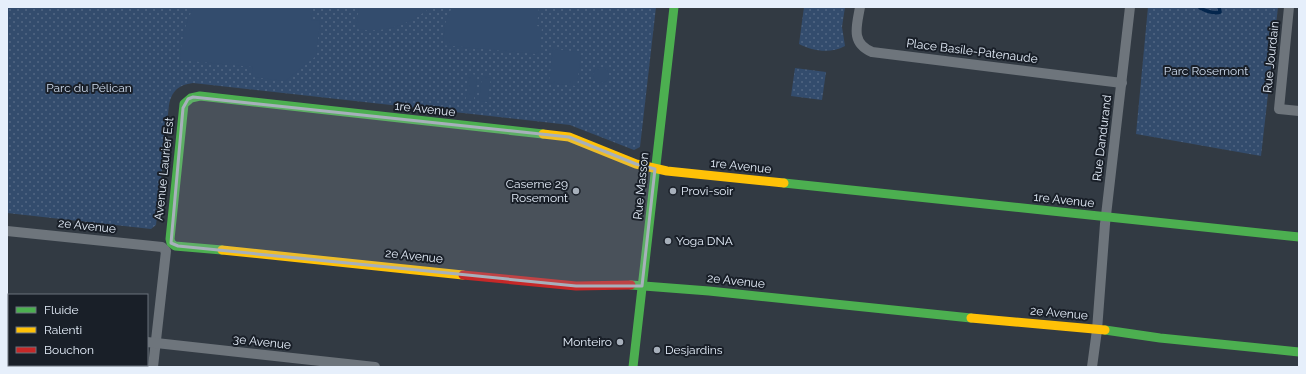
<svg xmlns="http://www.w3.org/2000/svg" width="1306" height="374" font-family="Raleway,sans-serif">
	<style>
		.park { fill: url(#park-dots) }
		.pitch { fill: #334c6d }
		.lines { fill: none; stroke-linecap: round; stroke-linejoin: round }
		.stream { stroke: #04264d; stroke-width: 3.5 }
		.street { stroke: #6e757c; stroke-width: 10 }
		.fast { stroke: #4caf50; stroke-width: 9 }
		.slow { stroke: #ffc107; stroke-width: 9 }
		.jam { stroke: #c62828; stroke-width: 9 }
		.marked { fill: #a7b0bb; fill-opacity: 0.2; stroke: #a7b0bb; stroke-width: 3; stroke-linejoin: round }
		.poi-dot { fill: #a7b0bb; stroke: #191f28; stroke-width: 1.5 }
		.labels { text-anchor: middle; stroke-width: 4; stroke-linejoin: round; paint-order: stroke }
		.street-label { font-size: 12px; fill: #e6effb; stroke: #191f28 }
		.park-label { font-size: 12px; fill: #d0ddef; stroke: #191f28 }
		.poi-label { font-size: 12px; fill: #e6effb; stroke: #191f28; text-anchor: start }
	</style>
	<defs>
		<pattern id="park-dots" width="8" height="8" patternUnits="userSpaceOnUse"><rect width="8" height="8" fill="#334c6d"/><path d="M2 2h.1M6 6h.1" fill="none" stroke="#516683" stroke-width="1.8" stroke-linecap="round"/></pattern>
	</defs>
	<rect width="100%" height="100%" fill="#323a43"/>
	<!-- park -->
	<g class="park">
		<path d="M7,7h649l-16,140 -6,3 -64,-25 -377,-42c-15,2 -21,8 -24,22l-13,120 -5,4 -144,-16z"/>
		<path d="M804,7h41l-3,20 3,19c-15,8 -32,5 -46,-2z"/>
		<path d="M1148,7h130l-17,149 -125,-22z"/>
		<path d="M795,68l31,4 -4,28 -31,-4z"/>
	</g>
	<!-- pitch -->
	<g class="pitch">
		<path d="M194,7h119l-2,13 9,1 -4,35 -31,25 -33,-4 1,-10 -73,-7c1,-19 5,-37 14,-53z"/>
		<path d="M359,7h72c-22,18 -47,27 -75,22z"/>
		<path d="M452,7h87l-2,19 5,1 -2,24 -5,3 -92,-9 2,-21z"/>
		<path d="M553,49l28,3 -4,34 -28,-3z"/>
		<circle cx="601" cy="75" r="8"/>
		<path d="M470,74l6,1 1,2 -3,22 -1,2 -7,-2 3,-23z"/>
		<path d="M484,76l7,2 -4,24 -7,-1 -1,-1 3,-23z"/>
	</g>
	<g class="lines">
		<!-- stream -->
		<path class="stream" d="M1200,8c6,3 14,6 20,4l-1,-5"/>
		<!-- street -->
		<g class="street">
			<path d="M860,7c-3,18 -10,36 12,45l250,31"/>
			<path d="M1289,7l-10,102 20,2"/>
			<path d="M7,231l155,16 4,4 -13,116"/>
			<path d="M7,329h2"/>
			<path d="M147,342l228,25"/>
			<path d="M1092,367l5,-37 8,-106 25,-217"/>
		</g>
		<!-- fast -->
		<g class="fast">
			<path d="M784,183l515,54"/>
			<path d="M222,250l-47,-4 -4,-3 -1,-4 14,-135 7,-6 9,-2 343,38"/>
			<path d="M631,285l78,6 262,27"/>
			<path d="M1105,330l55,8 139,14"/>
			<path d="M633,367l41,-360"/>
		</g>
		<!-- slow -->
		<g class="slow">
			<path d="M543,134l26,3 67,27 31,7 117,12"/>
			<path d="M222,250l241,25"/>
			<path d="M971,318l134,12"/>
		</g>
		<!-- jam -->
		<path class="jam" d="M463,275l113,11 55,-1"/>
	</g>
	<!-- marked area -->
	<path class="marked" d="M193,97l376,40 67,27 19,5 -13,117h-66l-398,-40 -7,-3 12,-135 5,-9z"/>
	<!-- markers -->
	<g class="poi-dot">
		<circle cx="576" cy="191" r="4"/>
		<circle cx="673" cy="191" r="4"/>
		<circle cx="668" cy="241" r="4"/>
		<circle cx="620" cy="342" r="4"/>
		<circle cx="657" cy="350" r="4"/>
	</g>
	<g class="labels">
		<!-- street labels -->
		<g class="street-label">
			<text transform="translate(972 51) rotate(7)" y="4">Place Basile-Patenaude</text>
			<text transform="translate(1271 57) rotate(-84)" y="4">Rue Jourdain</text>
			<text transform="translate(425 109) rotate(6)" y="4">1re Avenue</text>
			<text transform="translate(1102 138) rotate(-83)" y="4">Rue Dandurand</text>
			<text transform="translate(741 166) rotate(6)" y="4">1re Avenue</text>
			<text transform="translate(164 169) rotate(-84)" y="4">Avenue Laurier Est</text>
			<text transform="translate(641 186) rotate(-84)" y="4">Rue Masson</text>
			<text transform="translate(1064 200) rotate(6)" y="4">1re Avenue</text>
			<text transform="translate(87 226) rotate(6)" y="4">2e Avenue</text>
			<text transform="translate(414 256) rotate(6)" y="4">2e Avenue</text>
			<text transform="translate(736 281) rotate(6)" y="4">2e Avenue</text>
			<text transform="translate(1059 313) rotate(5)" y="4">2e Avenue</text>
			<text transform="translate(262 342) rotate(6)" y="4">3e Avenue</text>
		</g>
		<!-- park labels -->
		<g class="park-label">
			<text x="1206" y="75">Parc Rosemont</text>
			<text x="89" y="92">Parc du Pélican</text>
		</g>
		<!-- poi labels -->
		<g class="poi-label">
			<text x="568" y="188" text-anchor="end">Caserne 29<tspan x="568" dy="14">Rosemont</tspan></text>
			<text x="681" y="195">Provi-soir</text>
			<text x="676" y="245">Yoga DNA</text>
			<text x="612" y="346" text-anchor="end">Monteiro</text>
			<text x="665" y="354">Desjardins</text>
		</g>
	</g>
	<!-- border -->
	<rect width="1306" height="374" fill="none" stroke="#e6effb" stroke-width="16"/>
	<!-- legend -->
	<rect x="8" y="294" width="140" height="72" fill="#191f28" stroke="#6b727c"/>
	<rect x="16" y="307" width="20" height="6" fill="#4caf50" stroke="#6b727c"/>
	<text x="44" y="314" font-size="12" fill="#e6effb">Fluide</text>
	<rect x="16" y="327" width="20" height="6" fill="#ffc107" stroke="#6b727c"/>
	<text x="44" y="334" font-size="12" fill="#e6effb">Ralenti</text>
	<rect x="16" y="347" width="20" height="6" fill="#c62828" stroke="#6b727c"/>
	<text x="44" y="354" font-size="12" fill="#e6effb">Bouchon</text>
</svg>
